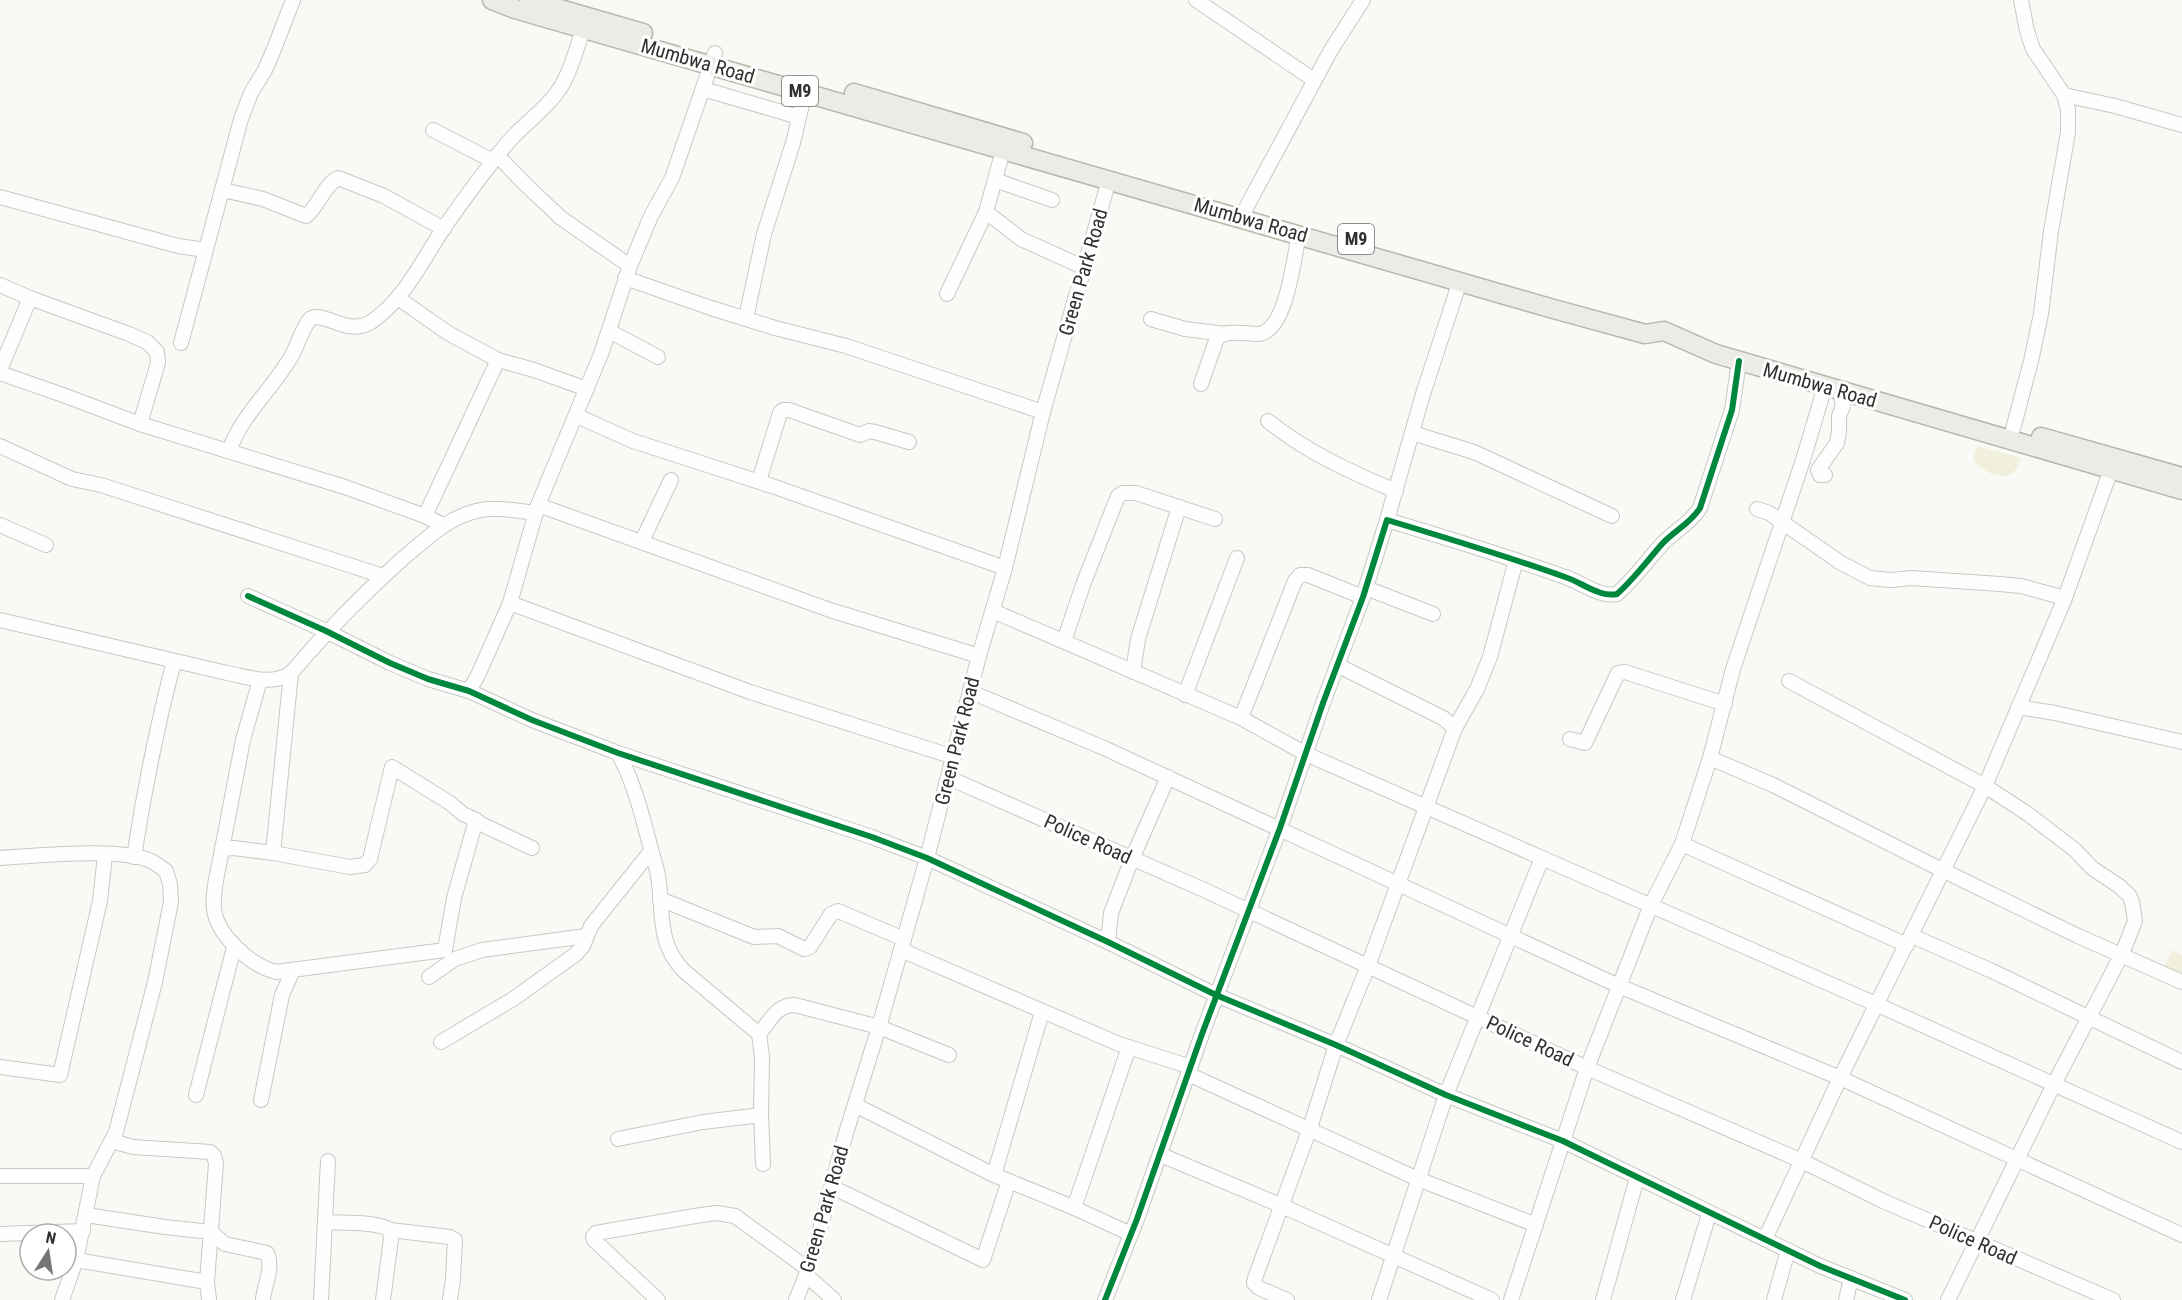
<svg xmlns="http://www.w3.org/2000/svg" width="2182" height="1300" font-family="'Roboto Condensed',sans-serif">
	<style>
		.green { fill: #f0f0dc }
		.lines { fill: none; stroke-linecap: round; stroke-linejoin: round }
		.minor-casing { stroke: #c8c8c6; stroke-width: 16 }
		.major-casing { stroke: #b6b6aa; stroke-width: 21 }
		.minor { stroke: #fefefe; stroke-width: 14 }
		.major { stroke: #ecece7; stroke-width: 18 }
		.cycleway-casing { stroke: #fff; stroke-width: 10 }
		.cycleway { stroke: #00873e; stroke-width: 6 }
		.labels { text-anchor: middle; stroke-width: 6; stroke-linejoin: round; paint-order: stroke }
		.shield { fill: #fff; stroke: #6e6e6d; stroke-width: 1.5 }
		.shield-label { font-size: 18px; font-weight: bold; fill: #30302e }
		.street-label { font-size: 20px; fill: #30302e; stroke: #fff }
	</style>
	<rect width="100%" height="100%" fill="#f9f9f5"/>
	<!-- green -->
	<g class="green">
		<path d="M1977,446l44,12c-8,29 -32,18 -47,3v-8z"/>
		<path d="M2173,950l9,6v18l-18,-8z"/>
	</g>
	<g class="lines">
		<!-- minor casing -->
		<g class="minor-casing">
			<g id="minor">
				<path d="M1196,0l118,80"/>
				<path d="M703,89l96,28"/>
				<path d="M2064,95l51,11 67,19"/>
				<path d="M433,130l60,31"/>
				<path d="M497,155l28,29 36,34 69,48"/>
				<path d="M995,180l57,20"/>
				<path d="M223,190l40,9 43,17c13,-10 17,-30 32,-38l46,18 60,33"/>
				<path d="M0,197l178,49 28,4"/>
				<path d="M986,212l35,27 62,28"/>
				<path d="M1243,218l4,-12 84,-156 32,-50"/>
				<path d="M625,278l83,29 67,21 71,18 197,66"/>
				<path d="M0,285l30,13 -30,72"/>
				<path d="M947,294l39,-82 19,-69"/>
				<path d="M30,298l99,36 18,8 10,10 1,11 -18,61"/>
				<path d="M398,298l50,35 50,27 36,10 53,19"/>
				<path d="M746,318l18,-84 29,-91 12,-51"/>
				<path d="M1151,319l34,10 41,5"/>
				<path d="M609,331l49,26"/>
				<path d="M181,343l60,-224 10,-26 14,-23 9,-21 19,-49"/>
				<path d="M0,373l63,22 77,29 205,63 80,29 18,9"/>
				<path d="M1201,384l16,-46c10,-9 28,-4 41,-4 29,-2 36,-78 41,-100"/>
				<path d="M577,416l56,25 142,46 230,81"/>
				<path d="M1268,421c39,31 82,51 128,70"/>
				<path d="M2013,429l18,-68 10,-47 10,-83 17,-99v-22l-4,-15 -31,-46 -6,-18 -6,-31"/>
				<path d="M1412,433l62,19 138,64"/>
				<path d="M0,446l72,33 29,6 282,91"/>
				<path d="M229,451c14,-38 42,-60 62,-94 7,-12 10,-27 19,-38 14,-9 37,18 61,3 33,-22 51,-61 72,-93 21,-30 43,-60 66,-88 17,-19 40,-34 53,-56 10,-17 15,-38 21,-56"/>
				<path d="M1825,475h-5l-2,-5 19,-27 2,-12v-15l4,-10 -3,-15"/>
				<path d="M759,481l21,-68 3,-3h6l71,25 9,-4 6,1 34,10"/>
				<path d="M538,505l63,-151 29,-88 21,-50 21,-38 43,-125"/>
				<path d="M1757,509l12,4 72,50 29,15 21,2 20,-2 89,6 21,2 44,12"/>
				<path d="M425,516l73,-156"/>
				<path d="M1387,520l36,-126 37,-113"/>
				<path d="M0,525l46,20"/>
				<path d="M642,541l29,-61"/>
				<path d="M1366,588l67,26"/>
				<path d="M248,596l78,35 64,32 38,16 41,12 63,29 86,33 254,84 55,21 181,84 108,53 120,50 110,50 117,46 257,125 85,34"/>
				<path d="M510,603l240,89 204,65"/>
				<path d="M993,611l248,107 65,36 236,104"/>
				<path d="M0,620l227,53c21,4 45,13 64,0 34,-40 70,-77 109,-112 24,-20 45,-42 76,-50 20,-5 40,0 60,2"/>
				<path d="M1064,641l20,-59 34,-86 5,-3h13l79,26"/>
				<path d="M1133,672l5,-33 41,-132"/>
				<path d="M1789,681l196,105 43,28 47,36 17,18 27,18 10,9 3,7 3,19 -13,33 -68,130 -106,216"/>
				<path d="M469,691l9,-16 32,-72 28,-98 292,105 149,46"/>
				<path d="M971,692l133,56 515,238 221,92 342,157"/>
				<path d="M1185,695l52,-137"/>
				<path d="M2018,707l37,6 127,29"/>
				<path d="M1241,718l54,-137 5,-6h8l55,22"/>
				<path d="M1455,728l22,-39 13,-32 26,-97"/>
				<path d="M1570,739l15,4 33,-70 7,-1 100,32"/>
				<path d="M618,753c17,31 25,66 34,100 2,8 5,15 6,23 6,36 -2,66 26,95l75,63 3,23 -1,58 2,49"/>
				<path d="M1710,758l63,27 169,85 136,66 104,46"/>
				<path d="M392,767l58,36 13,11 13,6 -22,78 -9,52 -169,22c-25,-6 -59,-37 -62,-63 -2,-19 5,-41 8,-60l12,-1 39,5 77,14 15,-2 5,-6z"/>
				<path d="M949,778l253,111 385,179 215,93 81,40 230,99"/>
				<path d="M476,820l5,4 51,24"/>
				<path d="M1682,844l225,101"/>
				<path d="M222,849l21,-109 17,-60"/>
				<path d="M273,853l18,-180"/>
				<path d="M134,857c10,-66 23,-131 40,-196"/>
				<path d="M0,858c40,-2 108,-10 146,1 7,2 13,7 20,12l4,13 1,18 -16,80 -39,150 -23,44 -17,84 -14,40"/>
				<path d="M660,899l94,38 24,-1 26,13 6,-2 21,-33 7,-3 66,28"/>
				<path d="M1912,936l80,35 190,91"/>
				<path d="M1108,942l3,-29 21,-54 36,-82"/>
				<path d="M901,950l218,94 72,23"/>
				<path d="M429,977l26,-18 27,-9 104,-14"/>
				<path d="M759,1034c12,-14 17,-29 36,-29l84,22 70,28"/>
				<path d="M441,1042l72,-43 63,-45 7,-8 8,-20 60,-75"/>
				<path d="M0,1067l60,8 40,-174 5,-46"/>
				<path d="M1188,1074l230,105 118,46"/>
				<path d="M196,1095l38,-148"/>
				<path d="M261,1100l21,-105 11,-25"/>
				<path d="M855,1105l139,70 76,31 61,28"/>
				<path d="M618,1139l85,-17 58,-7"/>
				<path d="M112,1141l21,6 77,5 4,4 2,7 -9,119 2,18"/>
				<path d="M1161,1155l119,50 212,95"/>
				<path d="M994,1175l48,-163"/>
				<path d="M0,1176h93"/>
				<path d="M832,1187l151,73 26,-79"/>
				<path d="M1074,1208l55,-161"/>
				<path d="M86,1215l79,12 46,5 14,12 42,9c7,16 -3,31 -4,47"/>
				<path d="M326,1222c16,1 52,-1 64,8l1,9 -8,61"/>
				<path d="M390,1230l60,7 5,3 -2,39 -3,21"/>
				<path d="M0,1234l83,-3"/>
				<path d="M1765,1239l75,-161 145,-292 80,-188 49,-137"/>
				<path d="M76,1260l131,22"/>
				<path d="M806,1275l28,25"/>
				<path d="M321,1300l7,-139"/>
				<path d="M658,1300l-64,-60 -1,-3 3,-4 105,-18 16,-2 18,3 73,53"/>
				<path d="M796,1300l10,-25 12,-39 28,-103 33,-106 48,-169 52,-202 26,-88 38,-156 66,-232"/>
				<path d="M1105,1300l32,-81 65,-185 78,-206 43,-125 40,-106 24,-77c60,18 119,36 178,57 16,5 35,21 52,17 17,-15 30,-33 45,-50 12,-13 29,-21 38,-36l32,-98 7,-49"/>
				<path d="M1287,1300l-28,-12 -5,-5 1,-5 55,-150 26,-83 32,-79 87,-238 -12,-10 -106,-53"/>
				<path d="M1379,1300l67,-205 96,-237 336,147 304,137"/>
				<path d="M1511,1300l76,-232 64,-163 31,-61 28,-86 23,-89 70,-209 22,-74"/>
				<path d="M1603,1300l34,-122"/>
				<path d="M1683,1300l26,-86"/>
				<path d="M1774,1300l14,-50"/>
				<path d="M1846,1300l5,-22"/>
			</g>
		</g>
		<!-- major casing -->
		<g class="major-casing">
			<g id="major">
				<path d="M492,0l23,9 1035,299 95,26 19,-3 52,23 466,136"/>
				<path d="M529,0l114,33"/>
				<path d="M854,93l169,50"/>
				<path d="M2041,437l141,40"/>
			</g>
		</g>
		<!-- minor -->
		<use href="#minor" class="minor"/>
		<!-- major -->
		<use href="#major" class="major"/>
		<!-- cycleway casing -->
		<g class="cycleway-casing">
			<g id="cycleway">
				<path d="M248,596l78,35 64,32 38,16 41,12 63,29 86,33 254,84 55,21 181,84 108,53 120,50 110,50 117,46 257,125 85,34"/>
				<path d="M1105,1300l32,-81 65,-185 78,-206 43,-125 40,-106 24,-77c60,18 119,36 178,57 16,5 35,21 52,17 17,-15 30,-33 45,-50 12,-13 29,-21 38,-36l32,-98 7,-49"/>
			</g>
		</g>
		<!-- cycleway -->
		<use href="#cycleway" class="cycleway"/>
	</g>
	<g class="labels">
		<!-- shield labels -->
		<g class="shield">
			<rect x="782" y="76" width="36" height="30" rx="4.5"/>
			<rect x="1338" y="224" width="36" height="30" rx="4.5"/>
		</g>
		<g class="shield-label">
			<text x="800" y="97">M9</text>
			<text x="1356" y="245">M9</text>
		</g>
		<!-- street labels -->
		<g class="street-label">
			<text transform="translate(698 61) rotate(16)" y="7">Mumbwa Road</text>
			<text transform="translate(1251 220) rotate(16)" y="7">Mumbwa Road</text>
			<text transform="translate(1083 272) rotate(-74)" y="7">Green Park Road</text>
			<text transform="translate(1820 385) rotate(16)" y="7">Mumbwa Road</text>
			<text transform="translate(957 741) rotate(-76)" y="7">Green Park Road</text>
			<text transform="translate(1088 839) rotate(24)" y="7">Police Road</text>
			<text transform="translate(1530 1041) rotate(25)" y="7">Police Road</text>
			<text transform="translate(824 1209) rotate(-74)" y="7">Green Park Road</text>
			<text transform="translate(1973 1240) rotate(24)" y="7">Police Road</text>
		</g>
	</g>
	<!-- north arrow -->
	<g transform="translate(48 1252) rotate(12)"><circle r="28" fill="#ffffff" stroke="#acacab" stroke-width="1.5"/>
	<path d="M0-4.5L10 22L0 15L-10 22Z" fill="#767674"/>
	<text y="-9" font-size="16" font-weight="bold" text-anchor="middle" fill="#30302e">N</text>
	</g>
</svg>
